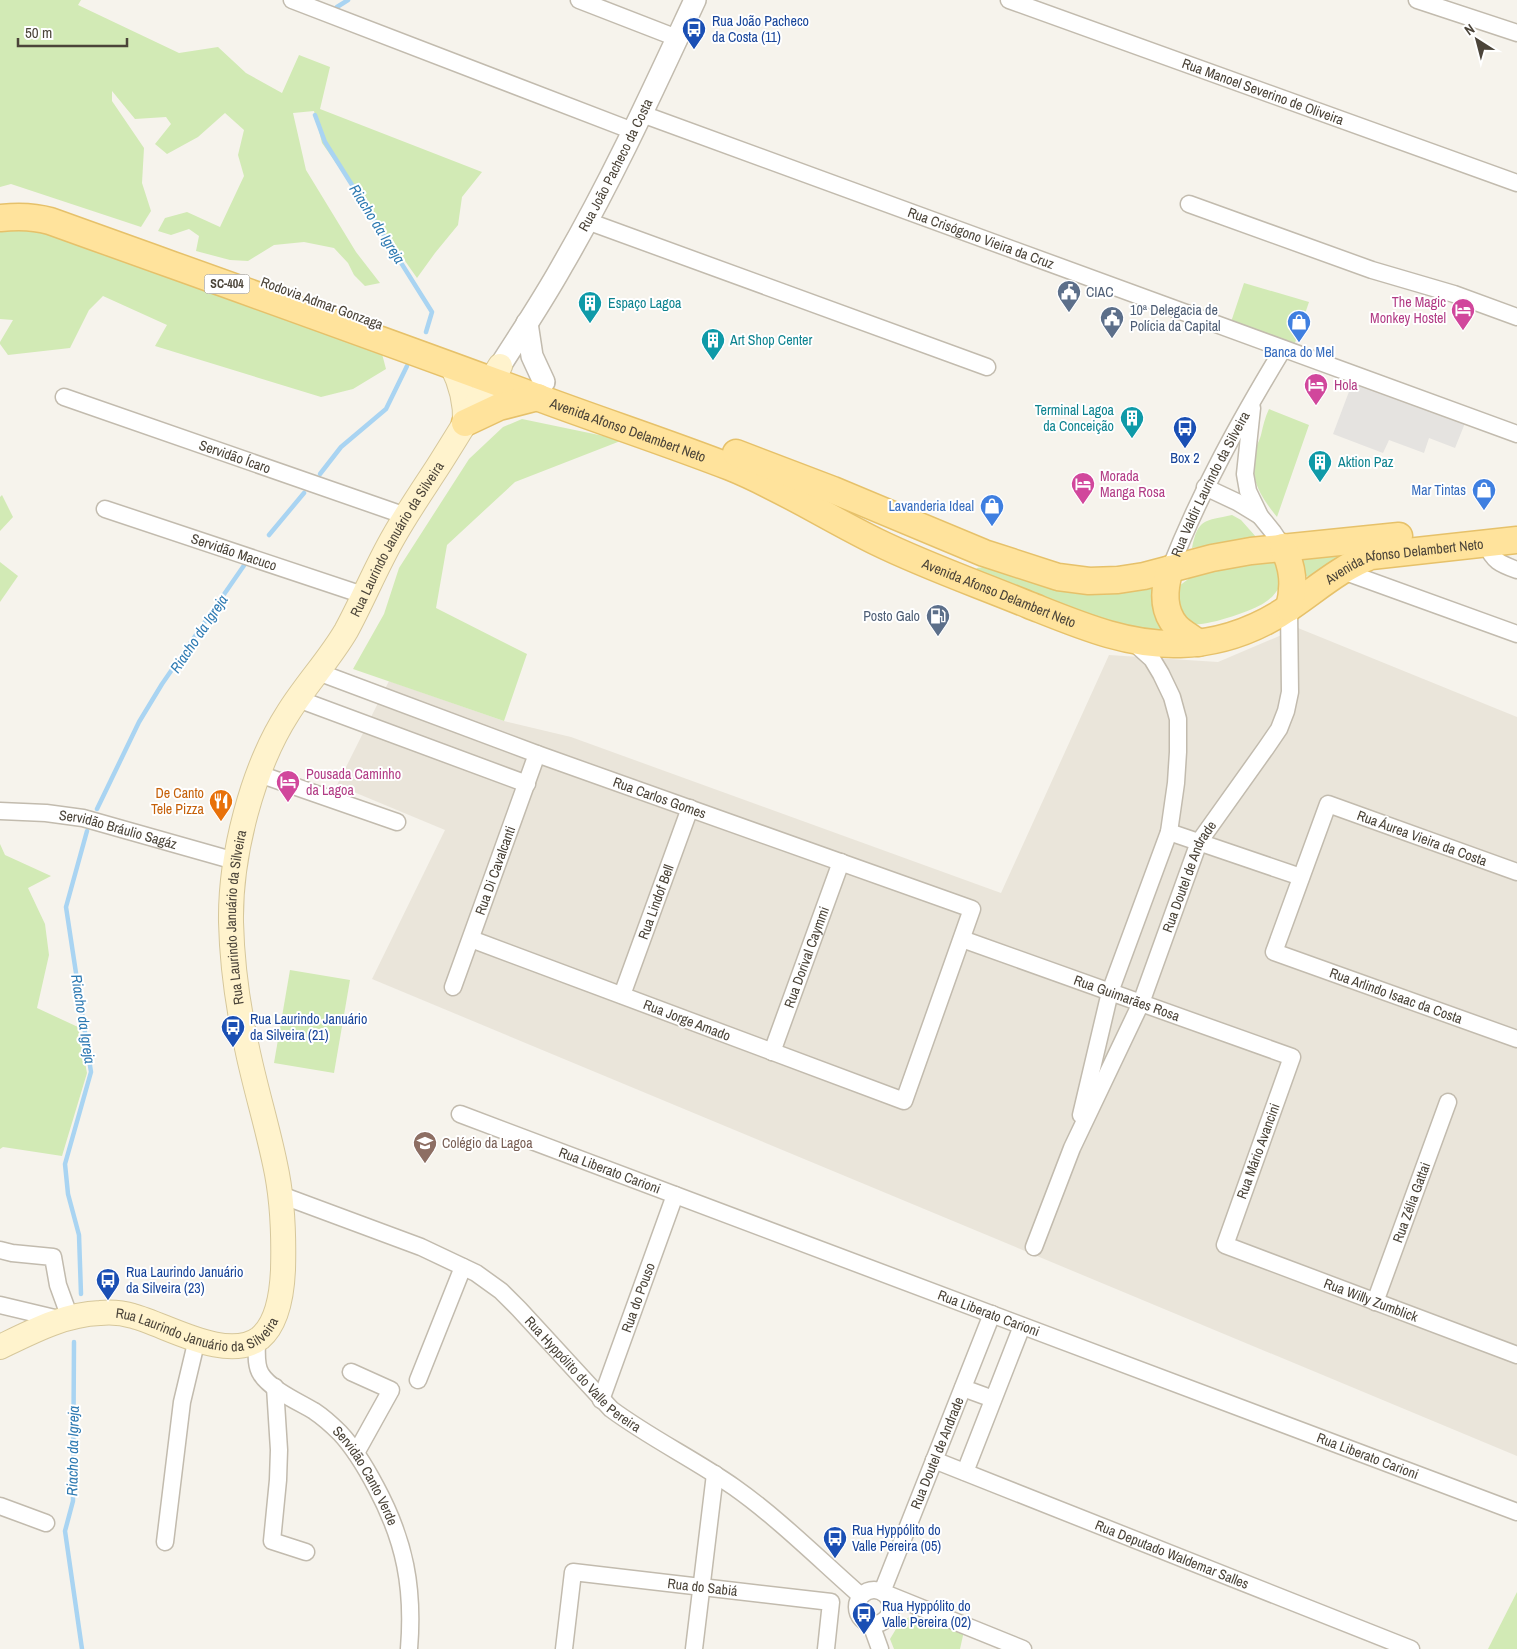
<svg xmlns="http://www.w3.org/2000/svg" width="1517" height="1649" font-family="'Archivo Narrow',sans-serif">
	<style>
		.residential { fill: #eae5da }
		.green { fill: #d2eab5 }
		.parking { fill: #e5e3e0 }
		.lines { fill: none; stroke-linecap: round; stroke-linejoin: round }
		.stream { stroke: #a9d4f2; stroke-width: 4.5 }
		.minor-casing { stroke: #c2bbae; stroke-width: 19 }
		.tertiary-casing { stroke: #c2bbae; stroke-width: 24 }
		.secondary-casing { stroke: #d6c79b; stroke-width: 26 }
		.primary-casing { stroke: #e6c16a; stroke-width: 29 }
		.minor { stroke: #fff; stroke-width: 16 }
		.tertiary { stroke: #fff; stroke-width: 21 }
		.secondary { stroke: #fff3cd; stroke-width: 24 }
		.primary { stroke: #ffe39c; stroke-width: 26 }
		.labels { text-anchor: middle; stroke-width: 4; stroke-linejoin: round; paint-order: stroke }
		.shield { fill: #fff; stroke: #817c74; stroke-width: 1 }
		.shield-label { font-size: 12px; font-weight: bold; fill: #4b4439 }
		.transit-label { font-size: 14px; fill: #164399; stroke: #fff; text-anchor: start }
		.street-label { font-size: 14px; fill: #4b4439; stroke: #fff }
		.service-label { font-size: 14px; fill: #4e5e75; stroke: #fff; text-anchor: start }
		.hotel-label { font-size: 14px; fill: #b23c85; stroke: #fff; text-anchor: start }
		.culture-label { font-size: 14px; fill: #0d838f; stroke: #fff; text-anchor: start }
		.shop-label { font-size: 14px; fill: #366cbe; stroke: #fff; text-anchor: end }
		.food-label { font-size: 14px; fill: #c56008; stroke: #fff; text-anchor: end }
		.education-label { font-size: 14px; fill: #785e54; stroke: #fff; text-anchor: start }
		.water-label { font-size: 15px; font-style: italic; fill: #2e7ab2; stroke: #fff }
	</style>
	<rect width="100%" height="100%" fill="#f6f3ec"/>
	<!-- residential -->
	<path class="residential" d="M1298,628l219,89v739l-1145,-477 73,-149 -108,-45 52,-104 115,40 67,16 430,156 108,-238 109,7z"/>
	<!-- green -->
	<g class="green">
		<path d="M0,0h81l-3,5 101,48 39,-6 28,26 36,20 17,-38 31,12 -10,42 162,63 -20,25 -4,28 -23,28 -18,25 -95,-135 -8,-32 -21,2 13,57 50,82 24,31 -15,3 -11,-11 -6,-12 -14,-15 -30,-6 -30,3 -26,16 -18,-1 -34,-9 3,-15 -10,-7 -18,6 -13,-4 7,-13 22,-6 33,15 24,-51 -6,-21 6,-25 -19,-17 -27,24 -31,17 -12,-10 16,-20 -5,-7 -31,2 -23,-28v10l32,47 -2,35 9,28 -10,16 -130,-43 -11,3z"/>
		<path d="M37,225l344,125 5,19 -33,20 -32,8 -166,-51 12,-21 -64,-29 -14,14 -19,38 -62,7 -8,-11v-2l13,-22 -13,-1v-92z"/>
		<path d="M1244,283l65,19 -14,41 -64,-21z"/>
		<path d="M1269,409l40,16 -32,92c-14,-17 -27,-37 -24,-60 1,-7 6,-15 8,-22 2,-9 4,-18 8,-26z"/>
		<path d="M522,419l101,21 -108,42 -68,63 -11,63 91,46 -23,67 -151,-52 31,-55 15,-46 70,-109 34,-32z"/>
		<path d="M2,495l11,22 -13,14v-34z"/>
		<path d="M1232,515l9,5 16,18 -65,10c6,-30 13,-27 40,-33z"/>
		<path d="M1368,544l-60,33 -4,-2 -7,-24z"/>
		<path d="M1278,558l2,28c-4,7 -9,13 -16,17 -12,8 -59,24 -72,21 -6,-1 -11,-7 -16,-12l3,-26 16,-12z"/>
		<path d="M0,562l18,14 -18,26z"/>
		<path d="M984,567l48,15 121,3 12,47 -4,2 -60,-12 -126,-51 2,-3z"/>
		<path d="M0,844l5,11 46,21 -23,12 17,36 4,31 -12,53 41,19 9,46 -25,83 -59,-9 -3,2z"/>
		<path d="M290,970l60,10 -16,93 -60,-10z"/>
		<path d="M1517,1592v57h-29z"/>
		<path d="M915,1613l49,18 -4,18h-66l-4,-10 9,-15z"/>
	</g>
	<!-- parking -->
	<path class="parking" d="M1353,381l112,42 -10,25 -26,-10 -5,15 -35,-13 -6,13 -50,-19z"/>
	<g class="lines">
		<!-- stream -->
		<g class="stream">
			<path d="M337,7l11,-7"/>
			<path d="M315,115l10,27 107,170 -6,20"/>
			<path d="M320,474l21,-27 45,-38 21,-43"/>
			<path d="M269,535l35,-42"/>
			<path d="M97,809l42,-87 23,-38 83,-120"/>
			<path d="M81,1294l-2,-59 -11,-41 -3,-30 26,-92 -25,-165 21,-76"/>
			<path d="M74,1342l-1,159 -8,30 17,118"/>
		</g>
		<!-- minor casing -->
		<g class="minor-casing">
			<g id="minor">
				<path d="M292,0l341,131"/>
				<path d="M579,0l98,38"/>
				<path id="s1" d="M1009,0l508,183"/>
				<path d="M1417,0l100,33"/>
				<path id="s2" d="M642,114l875,320"/>
				<path d="M1189,204l183,66 82,24 63,23"/>
				<path d="M587,221l400,146"/>
				<path id="s3" d="M64,397l342,119"/>
				<path d="M1252,408l-7,66 3,17 12,25 13,16 10,15"/>
				<path d="M1205,487l32,15 23,14"/>
				<path id="s4" d="M105,509l258,86"/>
				<path d="M1486,544c7,17 14,20 31,26"/>
				<path id="s5" d="M1170,569c30,-77 70,-149 113,-220"/>
				<path d="M1340,570l177,64"/>
				<path id="s6" d="M318,672l219,82 435,155 -68,192 -433,-162"/>
				<path d="M298,699l229,85"/>
				<path d="M259,774l138,48"/>
				<path id="s7" d="M0,811l46,2 37,5 152,43"/>
				<path d="M1169,832l132,45"/>
				<path id="s8" d="M1517,872l-189,-68 -54,148 243,87"/>
				<path id="s9" d="M962,939l330,118 -67,188 292,110"/>
				<path id="s10" d="M453,987l84,-233"/>
				<path id="s11" d="M622,995l68,-187"/>
				<path id="s12" d="M772,1052l69,-190"/>
				<path id="s13" d="M460,1114l1057,398"/>
				<path d="M1081,1115l29,-123 59,-160 7,-49 2,-31v-33l-6,-22 -11,-23 -9,-15 -20,-18"/>
				<path id="s14" d="M281,1195l140,52 55,26 25,18 18,18 92,100c39,29 83,50 123,78 44,31 86,73 127,109"/>
				<path id="s15" d="M1034,1247l38,-99 69,-145 58,-161 67,-94 13,-19 7,-18 4,-19 -1,-84"/>
				<path d="M0,1250l12,3 41,4 5,28 12,33"/>
				<path id="s16" d="M1375,1302l73,-200"/>
				<path d="M0,1305l63,15"/>
				<path d="M992,1314l-110,278 141,57"/>
				<path id="s17" d="M257,1340c0,11 -2,25 4,34 9,15 38,28 53,37 9,6 18,14 26,22 15,16 26,35 36,54 29,54 38,101 33,162"/>
				<path d="M351,1372l40,18 -35,63"/>
				<path d="M418,1380l45,-113"/>
				<path d="M275,1387l4,63 -1,30 -6,61 34,11"/>
				<path d="M963,1388l30,11"/>
				<path id="s18" d="M601,1400l74,-205"/>
				<path id="s19" d="M934,1460l477,189"/>
				<path d="M965,1472l57,-146"/>
				<path d="M0,1506l46,17"/>
				<path d="M165,1542l17,-140 15,-63"/>
				<circle cx="874" cy="1607" r="17"/>
				<path d="M871,1624l9,25"/>
				<path id="s20" d="M564,1649l9,-77 258,30 -5,47"/>
				<path d="M694,1649l21,-175"/>
			</g>
		</g>
		<!-- tertiary casing -->
		<g class="tertiary-casing">
			<g id="tertiary">
				<path d="M527,323l5,33 12,26"/>
				<path id="s21" d="M500,366c21,-33 43,-66 62,-100 50,-86 91,-176 133,-266"/>
			</g>
		</g>
		<!-- secondary casing -->
		<g class="secondary-casing">
			<g id="secondary">
				<path d="M452,366c9,18 14,35 13,57"/>
				<path id="s22" d="M0,1347c31,-15 65,-33 100,-34 11,-1 23,0 33,3 34,9 94,47 127,22 18,-15 22,-46 23,-68 1,-35 0,-70 -8,-106 -8,-39 -20,-77 -28,-116 -9,-41 -15,-84 -16,-126 -1,-66 21,-153 57,-209 18,-29 41,-53 58,-82 17,-31 30,-64 48,-95 13,-23 28,-45 43,-68 21,-33 42,-68 63,-102"/>
			</g>
		</g>
		<!-- primary casing -->
		<g class="primary-casing">
			<g id="primary">
				<path id="s23" d="M0,218c18,-2 33,-2 50,3 164,59 328,117 492,178 62,23 126,44 188,68 50,20 98,51 147,75 49,24 101,42 152,63 48,19 98,41 151,39 41,-1 80,-16 113,-39 26,-18 49,-38 78,-49l146,-16"/>
				<path d="M465,423l34,-16 39,-10"/>
				<path d="M736,453l97,37 151,63 74,24 31,4 29,-1 26,-4 68,-18 39,-7 148,-15"/>
				<path d="M1283,547c10,20 12,38 6,61"/>
				<path d="M1170,569c-6,19 -8,41 6,57 5,6 15,11 22,17"/>
			</g>
		</g>
		<!-- minor -->
		<use href="#minor" class="minor"/>
		<!-- tertiary -->
		<use href="#tertiary" class="tertiary"/>
		<!-- secondary -->
		<use href="#secondary" class="secondary"/>
		<!-- primary -->
		<use href="#primary" class="primary"/>
	</g>
	<!-- icons -->
	<defs>
		<g id="bus-pin" transform="scale(1.25)"><path d="M0 17L-7.5 6A9.5 9.5 0 1 1 7.5 6Z" fill="#1a4fb4" stroke="#fff"/><path d="M-5-6H5V4H4V6H2V4H-2V6H-4V4H-5ZM-3.5-4V0h7V-4ZM-3.5 1.2v1.5H-2V1.2ZM2 1.2v1.5H3.5V1.2Z" fill="#fff"/></g>
		<g id="civic-pin" transform="scale(1.25)"><path d="M0 17L-7.5 6A9.5 9.5 0 1 1 7.5 6Z" fill="#5c6f8a" stroke="#fff"/><path d="M-.6-6.5H3V-4.5H.6V-3L4-1V1h2V6H-6V1h2V-1L-.6-3ZM-1.2 2.5V6h2.4V2.5Z" fill="#fff"/></g>
		<g id="building-pin" transform="scale(1.25)"><path d="M0 17L-7.5 6A9.5 9.5 0 1 1 7.5 6Z" fill="#0f9aa8" stroke="#fff"/><path d="M-4-6H4V6H1V3H-1V6H-4ZM-2.5-4.3h1.7v1.8h-1.7ZM.8-4.3h1.7v1.8H.8ZM-2.5-1h1.7V.8h-1.7ZM.8-1h1.7V.8H.8Z" fill="#fff"/></g>
		<g id="hotel-pin" transform="scale(1.25)"><path d="M0 17L-7.5 6A9.5 9.5 0 1 1 7.5 6Z" fill="#d1479c" stroke="#fff"/><path d="M-6-4.5h1.5V1H6V5H4.5V3h-9V5H-6ZM-4 0a1.8 1.8 0 1 1 3.6 0ZM.5 0V-2.5h3Q6-2.5 6 0Z" fill="#fff"/></g>
		<g id="shop-pin" transform="scale(1.25)"><path d="M0 17L-7.5 6A9.5 9.5 0 1 1 7.5 6Z" fill="#3f7fe0" stroke="#fff"/><path d="M-5-2.5h2.3a2.7 3.5 0 0 1 5.4 0H5L5.5 6h-11ZM-1.5-2.5h3a1.5 2.3 0 0 0-3 0Z" fill="#fff"/></g>
		<g id="fuel-pin" transform="scale(1.25)"><path d="M0 17L-7.5 6A9.5 9.5 0 1 1 7.5 6Z" fill="#5c6f8a" stroke="#fff"/><path d="M-5.5-6h7V0h2V4h1.3V-2.5L3-4.5l.8-.8L6-3V5H2.5V1h-1V6h-7ZM-4.2-4.7v3.2H.2V-4.7Z" fill="#fff"/></g>
		<g id="restaurant-pin" transform="scale(1.25)"><path d="M0 17L-7.5 6A9.5 9.5 0 1 1 7.5 6Z" fill="#e8710a" stroke="#fff"/><path d="M-5-6h1v4h1v-4h1v4h1v-4h1v5L-1.5 .5V6h-2V.5L-5-1ZM5-6V6H3V1.5H1.5Q1.5-4 5-6Z" fill="#fff"/></g>
		<g id="school-pin" transform="scale(1.25)"><path d="M0 17L-7.5 6A9.5 9.5 0 1 1 7.5 6Z" fill="#8d6e63" stroke="#fff"/><path d="M0-5L7-2L0 1L-7-2ZM-4 1L0 2.5L4 1V4Q0 6-4 4Z" fill="#fff"/></g>
	</defs>
	<g fill-rule="evenodd">
		<use href="#bus-pin" x="694" y="29"/>
		<use href="#civic-pin" x="1069" y="292"/>
		<use href="#building-pin" x="590" y="303"/>
		<use href="#hotel-pin" x="1463" y="310"/>
		<use href="#civic-pin" x="1112" y="318"/>
		<use href="#shop-pin" x="1299" y="322"/>
		<use href="#building-pin" x="713" y="340"/>
		<use href="#hotel-pin" x="1316" y="385"/>
		<use href="#building-pin" x="1132" y="418"/>
		<use href="#bus-pin" x="1185" y="428"/>
		<use href="#building-pin" x="1320" y="462"/>
		<use href="#hotel-pin" x="1083" y="484"/>
		<use href="#shop-pin" x="1484" y="490"/>
		<use href="#shop-pin" x="992" y="506"/>
		<use href="#fuel-pin" x="938" y="616"/>
		<use href="#hotel-pin" x="288" y="782"/>
		<use href="#restaurant-pin" x="221" y="801"/>
		<use href="#bus-pin" x="233" y="1027"/>
		<use href="#school-pin" x="425" y="1143"/>
		<use href="#bus-pin" x="108" y="1280"/>
		<use href="#bus-pin" x="835" y="1538"/>
		<use href="#bus-pin" x="864" y="1614"/>
	</g>
	<g class="labels">
		<!-- shield labels -->
		<rect class="shield" x="204.5" y="274.5" width="45" height="19" rx="4"/>
		<g class="shield-label">
			<text x="227" y="288">SC-404</text>
		</g>
		<!-- transit labels -->
		<g class="transit-label">
			<text x="712" y="26">Rua João Pacheco<tspan x="712" dy="16">da Costa (11)</tspan></text>
			<text x="1185" y="463" text-anchor="middle">Box 2</text>
			<text x="250" y="1024">Rua Laurindo Januário<tspan x="250" dy="16">da Silveira (21)</tspan></text>
			<text x="126" y="1277">Rua Laurindo Januário<tspan x="126" dy="16">da Silveira (23)</tspan></text>
			<text x="852" y="1535">Rua Hyppólito do<tspan x="852" dy="16">Valle Pereira (05)</tspan></text>
			<text x="882" y="1611">Rua Hyppólito do<tspan x="882" dy="16">Valle Pereira (02)</tspan></text>
		</g>
		<!-- street labels -->
		<g class="street-label">
			<text dy="5" stroke="none"><textPath href="#s1" startOffset="270">Rua Manoel Severino de Oliveira</textPath></text>
			<text dy="5" stroke="none"><textPath href="#s21" startOffset="232">Rua João Pacheco da Costa</textPath></text>
			<text dy="5" stroke="none"><textPath href="#s2" startOffset="361">Rua Crisógono Vieira da Cruz</textPath></text>
			<text transform="translate(322 303) rotate(20)" y="5">Rodovia Admar Gonzaga</text>
			<text dy="5" stroke="none"><textPath href="#s23" startOffset="665">Avenida Afonso Delambert Neto</textPath></text>
			<text dy="5" stroke="none"><textPath href="#s3" startOffset="181">Servidão Ícaro</textPath></text>
			<text dy="5" stroke="none"><textPath href="#s5" startOffset="94">Rua Valdir Laurindo da Silveira</textPath></text>
			<text dy="5" stroke="none"><textPath href="#s22" startOffset="1125">Rua Laurindo Januário da Silveira</textPath></text>
			<text dy="5" stroke="none"><textPath href="#s4" startOffset="136">Servidão Macuco</textPath></text>
			<text dy="5" stroke="none"><textPath href="#s23" startOffset="1505">Avenida Afonso Delambert Neto</textPath></text>
			<text dy="5" stroke="none"><textPath href="#s23" startOffset="1071">Avenida Afonso Delambert Neto</textPath></text>
			<text dy="5" stroke="none"><textPath href="#s6" startOffset="364">Rua Carlos Gomes</textPath></text>
			<text dy="5" stroke="none"><textPath href="#s7" startOffset="120">Servidão Bráulio Sagáz</textPath></text>
			<text transform="translate(1422 838) rotate(20)" y="5">Rua Áurea Vieira da Costa</text>
			<text dy="5" stroke="none"><textPath href="#s10" startOffset="124">Rua Di Cavalcanti</textPath></text>
			<text dy="5" stroke="none"><textPath href="#s15" startOffset="402">Rua Doutel de Andrade</textPath></text>
			<text dy="5" stroke="none"><textPath href="#s11" startOffset="99">Rua Lindof Bell</textPath></text>
			<text dy="5" stroke="none"><textPath href="#s22" startOffset="705">Rua Laurindo Januário da Silveira</textPath></text>
			<text dy="5" stroke="none"><textPath href="#s12" startOffset="101">Rua Dorival Caymmi</textPath></text>
			<text dy="5" stroke="none"><textPath href="#s8" startOffset="488">Rua Arlindo Isaac da Costa</textPath></text>
			<text dy="5" stroke="none"><textPath href="#s9" startOffset="175">Rua Guimarães Rosa</textPath></text>
			<text transform="translate(687 1020) rotate(21)" y="5">Rua Jorge Amado</text>
			<text transform="translate(1258 1151) rotate(-70)" y="5">Rua Mário Avancini</text>
			<text dy="5" stroke="none"><textPath href="#s13" startOffset="160">Rua Liberato Carioni</textPath></text>
			<text dy="5" stroke="none"><textPath href="#s16" startOffset="106">Rua Zélia Gattai</textPath></text>
			<text dy="5" stroke="none"><textPath href="#s18" startOffset="109">Rua do Pouso</textPath></text>
			<text dy="5" stroke="none"><textPath href="#s9" startOffset="706">Rua Willy Zumblick</textPath></text>
			<text dy="5" stroke="none"><textPath href="#s22" startOffset="210">Rua Laurindo Januário da Silveira</textPath></text>
			<text dy="5" stroke="none"><textPath href="#s13" startOffset="565">Rua Liberato Carioni</textPath></text>
			<text dy="5" stroke="none"><textPath href="#s14" startOffset="358">Rua Hyppólito do Valle Pereira</textPath></text>
			<text transform="translate(937 1453) rotate(-68)" y="5">Rua Doutel de Andrade</text>
			<text dy="5" stroke="none"><textPath href="#s13" startOffset="970">Rua Liberato Carioni</textPath></text>
			<text dy="5" stroke="none"><textPath href="#s17" startOffset="184">Servidão Canto Verde</textPath></text>
			<text dy="5" stroke="none"><textPath href="#s19" startOffset="256">Rua Deputado Waldemar Salles</textPath></text>
			<text dy="5" stroke="none"><textPath href="#s20" startOffset="208">Rua do Sabiá</textPath></text>
		</g>
		<!-- service labels -->
		<g class="service-label">
			<text x="1086" y="297">CIAC</text>
			<text x="1130" y="315">10ª Delegacia de<tspan x="1130" dy="16">Polícia da Capital</tspan></text>
			<text x="920" y="621" text-anchor="end">Posto Galo</text>
		</g>
		<!-- hotel labels -->
		<g class="hotel-label">
			<text x="1446" y="307" text-anchor="end">The Magic<tspan x="1446" dy="16">Monkey Hostel</tspan></text>
			<text x="1334" y="390">Hola</text>
			<text x="1100" y="481">Morada<tspan x="1100" dy="16">Manga Rosa</tspan></text>
			<text x="306" y="779">Pousada Caminho<tspan x="306" dy="16">da Lagoa</tspan></text>
		</g>
		<!-- culture labels -->
		<g class="culture-label">
			<text x="608" y="308">Espaço Lagoa</text>
			<text x="730" y="345">Art Shop Center</text>
			<text x="1114" y="415" text-anchor="end">Terminal Lagoa<tspan x="1114" dy="16">da Conceição</tspan></text>
			<text x="1338" y="467">Aktion Paz</text>
		</g>
		<!-- shop labels -->
		<g class="shop-label">
			<text x="1299" y="357" text-anchor="middle">Banca do Mel</text>
			<text x="1466" y="495">Mar Tintas</text>
			<text x="974" y="511">Lavanderia Ideal</text>
		</g>
		<!-- food labels -->
		<g class="food-label">
			<text x="204" y="798">De Canto<tspan x="204" dy="16">Tele Pizza</tspan></text>
		</g>
		<!-- education labels -->
		<g class="education-label">
			<text x="442" y="1148">Colégio da Lagoa</text>
		</g>
		<!-- water labels -->
		<g class="water-label">
			<text transform="translate(377 224) rotate(58)" y="5">Riacho da Igreja</text>
			<text transform="translate(199 634) rotate(-56)" y="5">Riacho da Igreja</text>
			<text transform="translate(83 1019) rotate(81)" y="5">Riacho da Igreja</text>
			<text transform="translate(73 1451) rotate(-89)" y="5">Riacho da Igreja</text>
		</g>
	</g>
	<!-- north arrow -->
	<g transform="translate(1477 40) rotate(324)" stroke="#ffffff" stroke-width="4" paint-order="stroke">
	<path d="M0-4L9 19L0 12L-9 19Z" fill="#4b4439"/>
	<text y="-8" font-size="14" font-weight="bold" text-anchor="middle" fill="#4b4439">N</text>
	</g>
	<!-- scale -->
	<path d="M18 38v8h109v-8" fill="none" stroke="#4b4439" stroke-width="2.5"/>
	<text x="25" y="38" font-size="15" fill="#4b4439" stroke="#ffffff" stroke-width="4" paint-order="stroke">50 m</text>
</svg>
